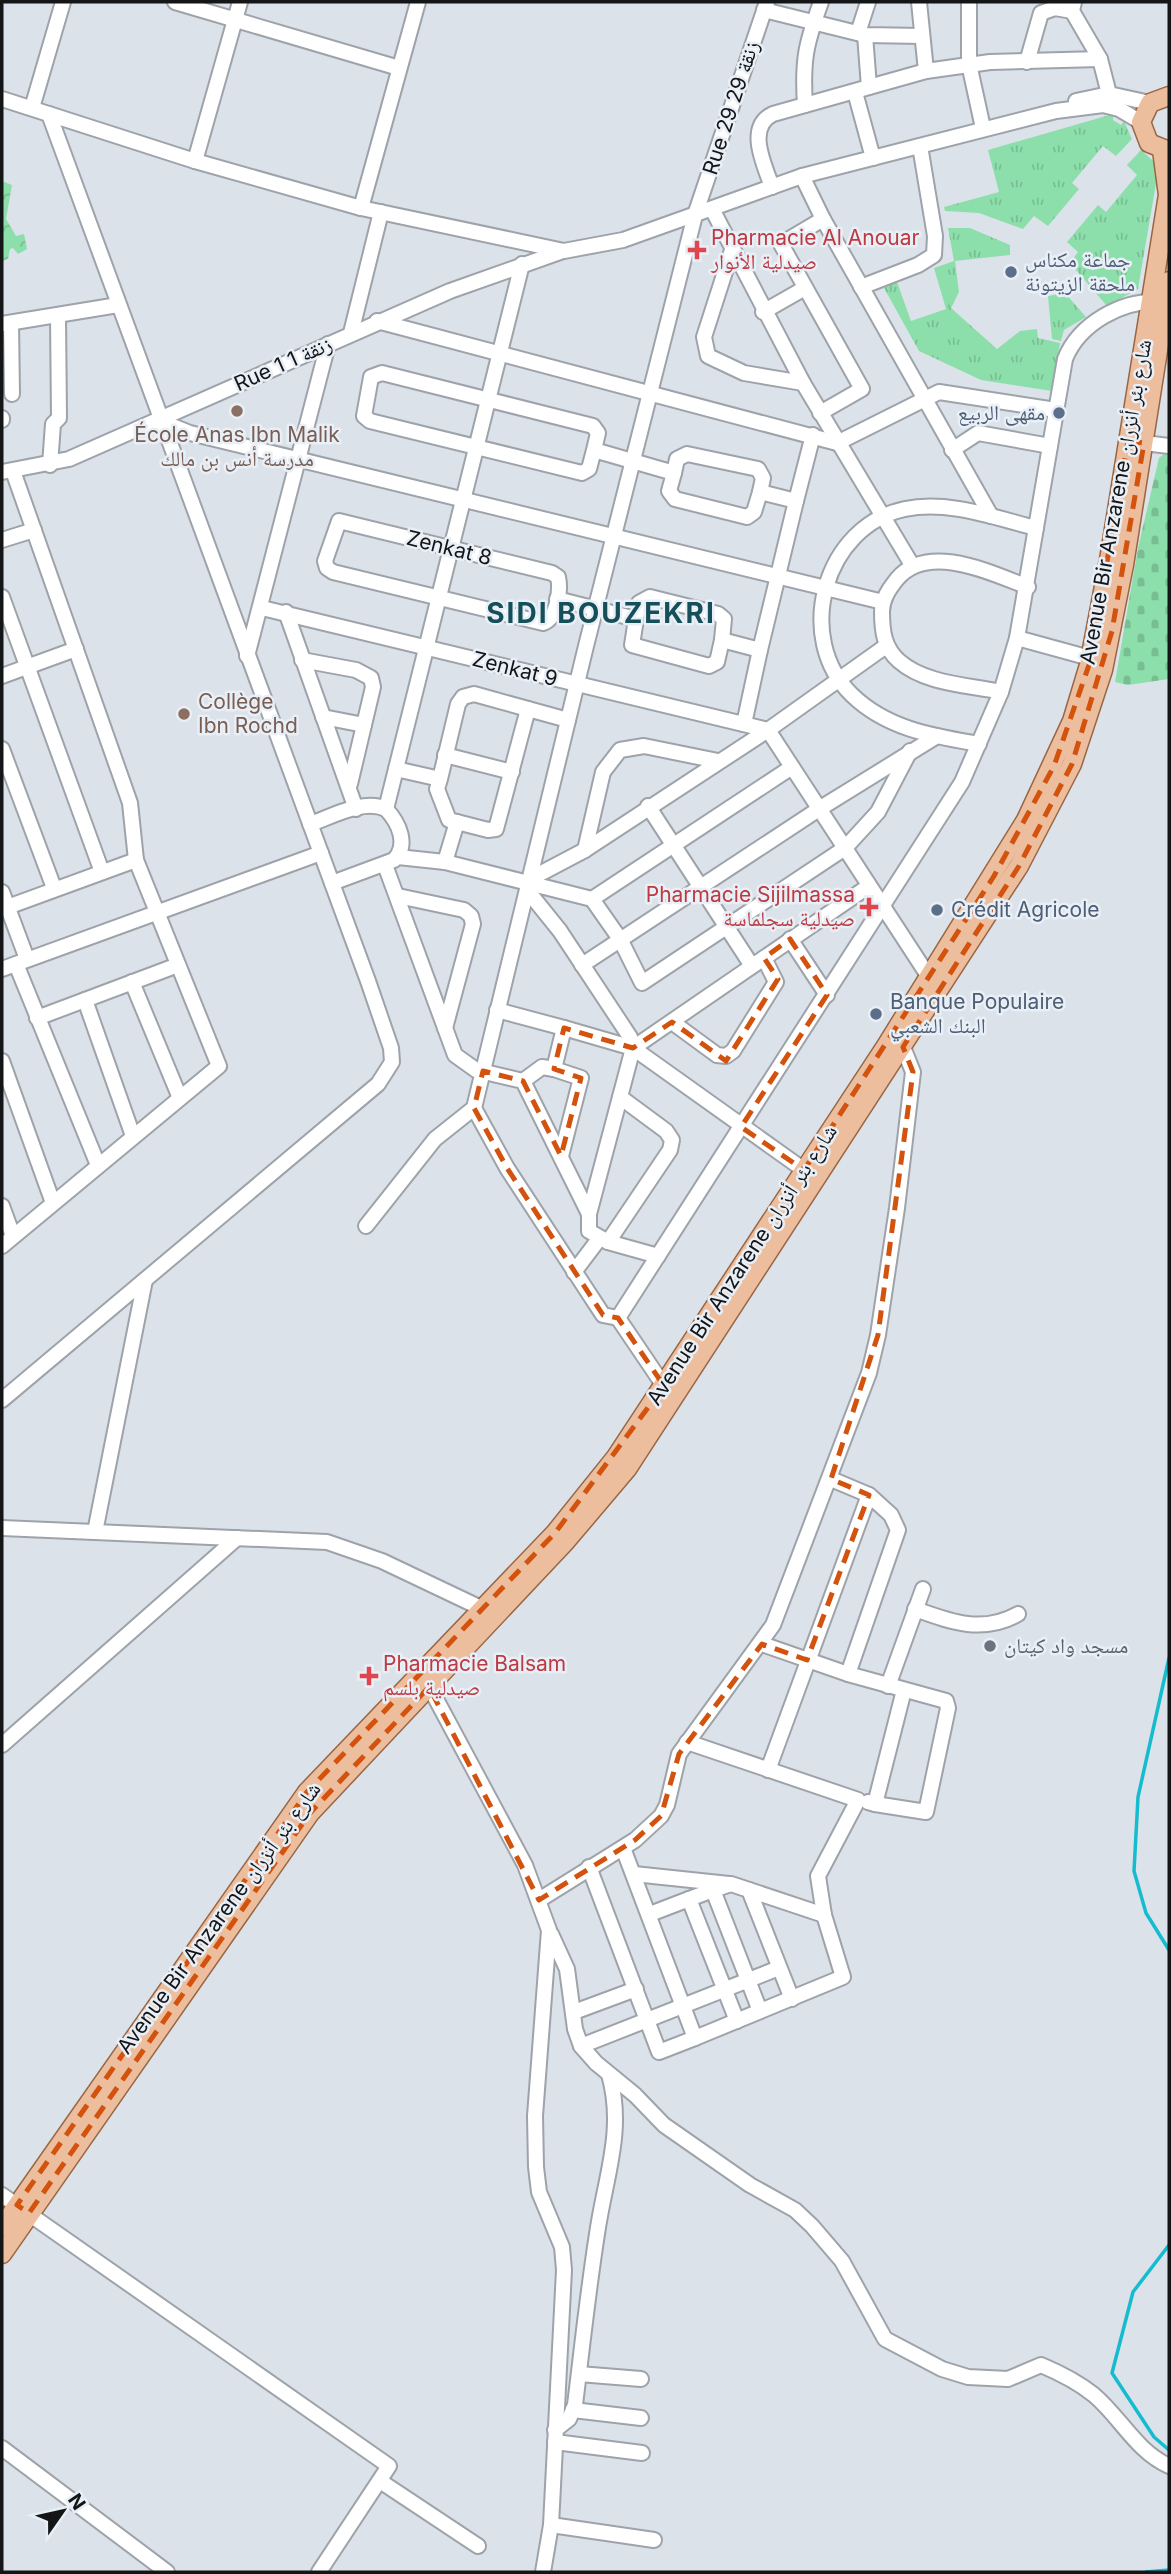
<svg xmlns="http://www.w3.org/2000/svg" width="1171" height="2574" font-family="Inter,'Noto Naskh Arabic',sans-serif">
	<style>
		.grass { fill: url(#grass-tufts) }
		.forest { fill: url(#forest-crowns) }
		.cemetery { fill: url(#cemetery-stones) }
		.lines { fill: none; stroke-linecap: round; stroke-linejoin: round }
		.stream { stroke: #15bbcf; stroke-width: 3.5 }
		.minor-casing { stroke: #9ea3aa; stroke-width: 18 }
		.major-casing { stroke: #986644; stroke-width: 21 }
		.minor { stroke: #fff; stroke-width: 14 }
		.major { stroke: #ecbe9d; stroke-width: 18 }
		.marked { fill: none; stroke: #d3520d; stroke-width: 5; stroke-dasharray: 14 9; stroke-linejoin: round }
		.health-dot { fill: #e0444e; stroke: #e9eff6; stroke-width: 2.5 }
		.service-dot { fill: #5c6f8a; stroke: #e9eff6; stroke-width: 2.5 }
		.education-dot { fill: #8d6e63; stroke: #e9eff6; stroke-width: 2.5 }
		.worship-dot { fill: #6b7280; stroke: #e9eff6; stroke-width: 2.5 }
		.labels { text-anchor: middle; stroke-width: 5; stroke-linejoin: round; paint-order: stroke }
		.street-label { font-size: 21px; fill: #131517; stroke: #e9eff6 }
		.health-label { font-size: 21px; fill: #be3a42; stroke: #e9eff6; text-anchor: start }
		.service-label { font-size: 21px; fill: #4e5e75; stroke: #e9eff6; text-anchor: start }
		.education-label { font-size: 21px; fill: #785e54; stroke: #e9eff6 }
		.worship-label { font-size: 21px; fill: #5b616d; stroke: #e9eff6; text-anchor: start }
		.district-label { font-size: 28px; font-weight: bold; letter-spacing: 2px; fill: #154f59; stroke: #e9eff6 }
	</style>
	<defs>
		<pattern id="grass-tufts" width="24" height="20" patternUnits="userSpaceOnUse" patternTransform="scale(1.75)"><rect width="24" height="20" fill="#8cdfab"/><path d="M3 7l-1-3M5 7V3M7 7l1-3M15 17l-1-3M17 17v-4M19 17l1-3" fill="none" stroke="#78be92"/></pattern>
		<pattern id="forest-crowns" width="20" height="18" patternUnits="userSpaceOnUse" patternTransform="scale(1.75)"><rect width="20" height="18" fill="#8cdfab"/><path d="M2 6a3 3 0 1 1 6 0M12 15a3 3 0 1 1 6 0" fill="none" stroke="#78be92"/></pattern>
		<pattern id="cemetery-stones" width="16" height="16" patternUnits="userSpaceOnUse" patternTransform="scale(1.75)"><rect width="16" height="16" fill="#8cdfab"/><path d="M2 7V4a2 2 0 0 1 4 0v3zM10 15v-3a2 2 0 0 1 4 0v3z" fill="#78be92"/></pattern>
	</defs>
	<rect width="100%" height="100%" fill="#dce2e9"/>
	<!-- grass -->
	<g class="grass">
		<path d="M1113,114v6l8,5 3,-4 8,18 -16,17 -13,-10 -31,37 7,6 -31,37 -14,-10 -11,13 -44,-16 -34,-2 -1,-4 55,-15 -11,-42z"/>
		<path d="M1141,150l18,16 -21,123 -31,17 -37,-43 8,-11 -11,-10 31,-37 8,7 31,-37 -10,-10z"/>
		<path d="M948,228h22l40,17v10l-55,6 4,31 -8,16 46,41 23,-18 17,-2 1,9 22,5 -8,48 -71,-11 -62,-29 -35,-63 13,-6 14,39 35,-12 -12,-41 20,-7z"/>
		<path d="M1065,293l21,24 -22,13 -3,11 -9,-2 -4,-43z"/>
	</g>
	<!-- forest -->
	<path class="forest" d="M2,181l10,4 -6,34 10,17 8,-2 3,15 -9,5 -5,-6 -3,1 -2,10 -6,2z"/>
	<!-- cemetery -->
	<path class="cemetery" d="M1165,453l4,1v225l-41,6 -13,-3 23,-134 21,-90z"/>
	<g class="lines">
		<!-- stream -->
		<g class="stream">
			<path d="M1169,1658l-31,139 -4,74 12,42 23,37"/>
			<path d="M1169,2245l-36,47 -21,81 42,64 15,13"/>
			<path d="M1146,2572l23,-2"/>
		</g>
		<!-- minor casing -->
		<g class="minor-casing">
			<g id="minor">
				<path d="M175,2l224,66"/>
				<path d="M919,2l7,69"/>
				<path d="M969,2v62l14,64"/>
				<path d="M1074,2l-2,9 28,48 9,35"/>
				<path d="M764,10l101,25 57,1"/>
				<path d="M858,33l10,-31"/>
				<path d="M865,35l4,52"/>
				<path d="M1027,62l14,-49 14,-5 17,3"/>
				<path d="M855,92l18,66"/>
				<path d="M2,99l193,62 166,47 203,43 59,-11 179,-64 254,-65 47,-6 16,4 22,13"/>
				<path d="M1076,101l33,-7 41,9"/>
				<path d="M805,105c-3,-45 1,-61 16,-103"/>
				<path d="M32,108l31,-106"/>
				<path d="M195,161l45,-159"/>
				<path d="M802,176l21,43 168,297"/>
				<path d="M772,187c-7,-21 -27,-60 1,-73l153,-43 64,-9 110,-3"/>
				<path d="M361,208l57,-206"/>
				<path d="M712,209l91,174 109,182"/>
				<path d="M732,250l-28,87 4,19 36,17 59,10"/>
				<path d="M861,287l57,-22 16,-10 1,-19 -15,-90"/>
				<path d="M763,312l42,-24"/>
				<path d="M377,321l460,122 102,-51 117,18"/>
				<path d="M11,323l1,71"/>
				<path d="M2,324l116,-19"/>
				<path d="M351,333l30,-121"/>
				<path d="M820,413l42,-24 -81,-145 42,-25"/>
				<path d="M2,420v-2"/>
				<path d="M160,421l30,12 693,169"/>
				<path d="M1136,442l33,4"/>
				<path d="M594,450l-5,19 -7,4 -212,-52 -6,-5 7,-39 11,-4 211,53 5,7 -4,17 80,23 -5,18 6,8 72,18 7,-5 6,-20 36,9 -36,149 -38,-10 -5,22 -8,4 -77,-21 4,-26"/>
				<path d="M952,450l26,-17 72,13"/>
				<path d="M50,465l3,-41 6,-6 -1,-102"/>
				<path d="M2,472l67,-13 381,-168 113,-40"/>
				<path d="M674,473l3,-14 10,-5 71,15 5,9 -3,14"/>
				<path d="M796,501l17,-66"/>
				<path d="M339,521l213,52 6,4c3,13 -1,42 -15,46l-210,-51 -6,-4 -2,-7z"/>
				<path d="M2,540l32,-10"/>
				<path d="M2,597l100,275"/>
				<path d="M557,599l79,20 3,-16 11,-6 68,17 6,5 -2,21"/>
				<path d="M262,608l506,122 161,247"/>
				<path d="M286,612l70,197"/>
				<path d="M1017,638l73,20"/>
				<path d="M247,656l81,-312"/>
				<path d="M302,660l54,10 15,8 2,9 -23,97"/>
				<path d="M2,676l74,-27"/>
				<path d="M1001,692c-33,-7 -76,-8 -102,-31 -15,-13 -17,-30 -17,-49 0,-13 7,-23 15,-33 31,-37 94,-6 131,8"/>
				<path d="M528,709l40,11"/>
				<path d="M323,717l41,8"/>
				<path d="M744,724l16,-74"/>
				<path d="M979,744c-46,-8 -92,-15 -127,-49 -59,-57 -28,-169 53,-186 44,-9 90,9 131,19"/>
				<path d="M2,749l52,139"/>
				<path d="M445,755l67,17"/>
				<path d="M396,769l44,10 18,-75 5,-7 11,-3 54,15 -32,120 -8,1 -39,-10 -12,-31 3,-10"/>
				<path d="M648,806l104,160"/>
				<path d="M386,809l136,-545"/>
				<path d="M310,824c21,-7 54,-26 76,-15 13,14 23,36 8,51l-62,23"/>
				<path d="M585,850l18,-78 17,-22 24,-4 74,15"/>
				<path d="M398,857l47,5 147,37 28,40 22,44 203,-135 33,-36 32,-61"/>
				<path d="M445,862l12,-40"/>
				<path d="M385,865l70,190 21,15 47,11 66,133 44,-166 -3,-11 -70,-106 -33,-41"/>
				<path d="M530,879l55,-29 183,-120 118,-84"/>
				<path d="M2,892l25,67"/>
				<path d="M398,896l66,14 7,6 2,8 -28,104"/>
				<path d="M592,899l200,-132"/>
				<path d="M2,909l134,-49"/>
				<path d="M790,939l37,56"/>
				<path d="M16,964l82,201"/>
				<path d="M582,965l237,-156 118,-73"/>
				<path d="M2,969l319,-116"/>
				<path d="M132,982l48,116"/>
				<path d="M85,1000l48,136"/>
				<path d="M497,1010l67,18 -10,41 27,9 -20,78"/>
				<path d="M37,1018l141,-53"/>
				<path d="M672,1022l45,33 9,1 7,-5 43,-69 -12,-24"/>
				<path d="M564,1028l69,20 171,122"/>
				<path d="M633,1048l236,-162"/>
				<path d="M2,1061l51,142"/>
				<path d="M523,1081l19,-14 12,2"/>
				<path d="M474,1108l33,60 96,147 15,3"/>
				<path d="M2,1206l11,30"/>
				<path d="M589,1214v17l19,11 62,-92 2,-10 -6,-9 -46,-34"/>
				<path d="M366,1226l69,-87 39,-31 112,-462 109,-431 72,-213"/>
				<path d="M608,1242l50,14"/>
				<path d="M2,1246l217,-180 -83,-206 -6,-57 -117,-332"/>
				<path d="M574,1272l25,-33"/>
				<path d="M664,1386l-46,-68 344,-536 39,-90 16,-54 48,-279c14,-35 57,-60 96,-57"/>
				<path d="M2,1400l376,-316 14,-22 -1,-14 -23,-67 -319,-867"/>
				<path d="M2,1528l325,14 55,19 101,48"/>
				<path d="M95,1532l50,-252"/>
				<path d="M915,1609c36,13 67,25 103,5"/>
				<path d="M762,1644l86,30 98,27 2,7 -22,104 -51,-8"/>
				<path d="M848,1674l50,-144 -7,-15 -22,-20"/>
				<path d="M429,1686l96,179 24,65 -14,186 1,51 3,25 23,55 2,23 -13,255 -8,47"/>
				<path d="M888,1686l35,-97"/>
				<path d="M687,1742l171,58 -40,76 6,39 19,62 -148,61"/>
				<path d="M2,1745l235,-207"/>
				<path d="M768,1770l101,-275 -38,-16"/>
				<path d="M868,1802l7,2 29,-114"/>
				<path d="M589,1867l70,185 36,-14 -72,-190"/>
				<path d="M634,1874l95,10"/>
				<path d="M713,1890l18,-6 18,6 43,109"/>
				<path d="M749,1890l75,25"/>
				<path d="M689,1899l24,-9 47,121"/>
				<path d="M539,1900l96,-60 26,-24 6,-11 12,-51 94,-129 96,-252 9,-38 19,-127 16,-136 -10,-25"/>
				<path d="M650,1914l39,-15 48,122"/>
				<path d="M551,1934l16,35 8,60 6,17 15,17 39,32 29,30 86,60 45,25 17,16 30,35 43,78 57,30 26,8 40,2 33,-14c19,8 37,17 53,30 27,23 42,56 75,71"/>
				<path d="M574,2012l62,-23"/>
				<path d="M581,2046l198,-78"/>
				<path d="M2,2195l387,271 -70,106"/>
				<path d="M579,2374l62,5"/>
				<path d="M573,2410l68,8"/>
				<path d="M555,2430l14,-11 6,-14c7,-57 13,-114 22,-171 8,-57 28,-103 12,-160"/>
				<path d="M555,2442l87,11"/>
				<path d="M2,2448l165,124"/>
				<path d="M380,2481l98,65"/>
				<path d="M551,2525l103,15"/>
			</g>
		</g>
		<!-- major casing -->
		<g class="major-casing">
			<g id="major">
				<path d="M1169,96l-19,7 -9,19 8,21 20,8"/>
				<path d="M2,2227l305,-435 248,-259 61,-76 270,-411 140,-226 46,-99 17,-56 20,-105 59,-365 -6,-45"/>
				<path d="M2,2254l308,-441 256,-272 61,-72 392,-603 53,-102 31,-94 21,-105 45,-284"/>
			</g>
		</g>
		<!-- minor -->
		<use href="#minor" class="minor"/>
		<!-- major -->
		<use href="#major" class="major"/>
	</g>
	<!-- marked area -->
	<path class="marked" d="M1128,441l16,2 -32,188 -40,133 -53,102 -116,181 10,25 -35,263 -47,144 38,16 -62,165 -45,-16 -83,110 -18,62 -26,24 -96,60 -110,-213 -119,126 -281,400 -12,-8 290,-413 248,-259 109,-147 -46,-68 -15,-3 -96,-147 -33,-60 9,-37 40,10 38,75 20,-78 -27,-9 10,-41 69,20 39,-26 54,39 52,-82 -14,-21 26,-19 37,56 -86,132 63,43 190,-294 60,-110 35,-101z"/>
	<!-- markers -->
	<g class="health-dot">
		<path d="M693.5 239.5h7v7h7v7h-7v7h-7v-7h-7v-7h7z"/>
		<path d="M865.5 896.5h7v7h7v7h-7v7h-7v-7h-7v-7h7z"/>
		<path d="M365.5 1665.5h7v7h7v7h-7v7h-7v-7h-7v-7h7z"/>
	</g>
	<g class="service-dot">
		<circle cx="1011" cy="272" r="7"/>
		<circle cx="1059" cy="413" r="7"/>
		<circle cx="937" cy="910" r="7"/>
		<circle cx="876" cy="1014" r="7"/>
	</g>
	<g class="education-dot">
		<circle cx="237" cy="411" r="7"/>
		<circle cx="184" cy="714" r="7"/>
	</g>
	<circle class="worship-dot" cx="990" cy="1646" r="7"/>
	<g class="labels">
		<!-- street labels -->
		<g class="street-label">
			<text transform="translate(731 108) rotate(-72)" y="7">Rue 29 زنقة 29</text>
			<text transform="translate(283 364) rotate(-24)" y="7">Rue 1 زنقة 1</text>
			<text transform="translate(1116 502) rotate(-80)" y="7">Avenue Bir Anzarene شارع بئر أنزران</text>
			<text transform="translate(449 548) rotate(14)" y="7">Zenkat 8</text>
			<text transform="translate(515 669) rotate(14)" y="7">Zenkat 9</text>
			<text transform="translate(742 1265) rotate(-57)" y="7">Avenue Bir Anzarene شارع بئر أنزران</text>
			<text transform="translate(219 1918) rotate(-54)" y="7">Avenue Bir Anzarene شارع بئر أنزران</text>
		</g>
		<!-- health labels -->
		<g class="health-label">
			<text x="711" y="245">Pharmacie Al Anouar<tspan x="711" dy="24">صيدلية الأنوار</tspan></text>
			<text x="855" y="902" text-anchor="end">Pharmacie Sijilmassa<tspan x="855" dy="24">صيدلية سجلماسة</tspan></text>
			<text x="383" y="1671">Pharmacie Balsam<tspan x="383" dy="24">صيدلية بلسم</tspan></text>
		</g>
		<!-- service labels -->
		<g class="service-label">
			<text x="1025" y="267">جماعة مكناس<tspan x="1025" dy="24">ملحقة الزيتونة</tspan></text>
			<text x="1045" y="420" text-anchor="end">مقهى الربيع</text>
			<text x="951" y="917">Crédit Agricole</text>
			<text x="890" y="1009">Banque Populaire<tspan x="890" dy="24">البنك الشعبي</tspan></text>
		</g>
		<!-- education labels -->
		<g class="education-label">
			<text x="237" y="442">École Anas Ibn Malik<tspan x="237" dy="24">مدرسة أنس بن مالك</tspan></text>
			<text x="198" y="709" text-anchor="start">Collège<tspan x="198" dy="24">Ibn Rochd</tspan></text>
		</g>
		<!-- worship labels -->
		<g class="worship-label">
			<text x="1004" y="1653">مسجد واد كيتان</text>
		</g>
		<!-- district labels -->
		<g class="district-label">
			<text x="601" y="623">SIDI BOUZEKRI</text>
		</g>
	</g>
	<!-- border -->
	<rect width="1171" height="2574" fill="none" stroke="#131517" stroke-width="7"/>
	<!-- north arrow -->
	<g transform="translate(63 2511) rotate(56)" stroke="#e9eff6" stroke-width="5" paint-order="stroke">
	<path d="M0-5L12 26L0 18L-12 26Z" fill="#131517"/>
	<text y="-10" font-size="19" font-weight="bold" text-anchor="middle" fill="#131517">N</text>
	</g>
</svg>
